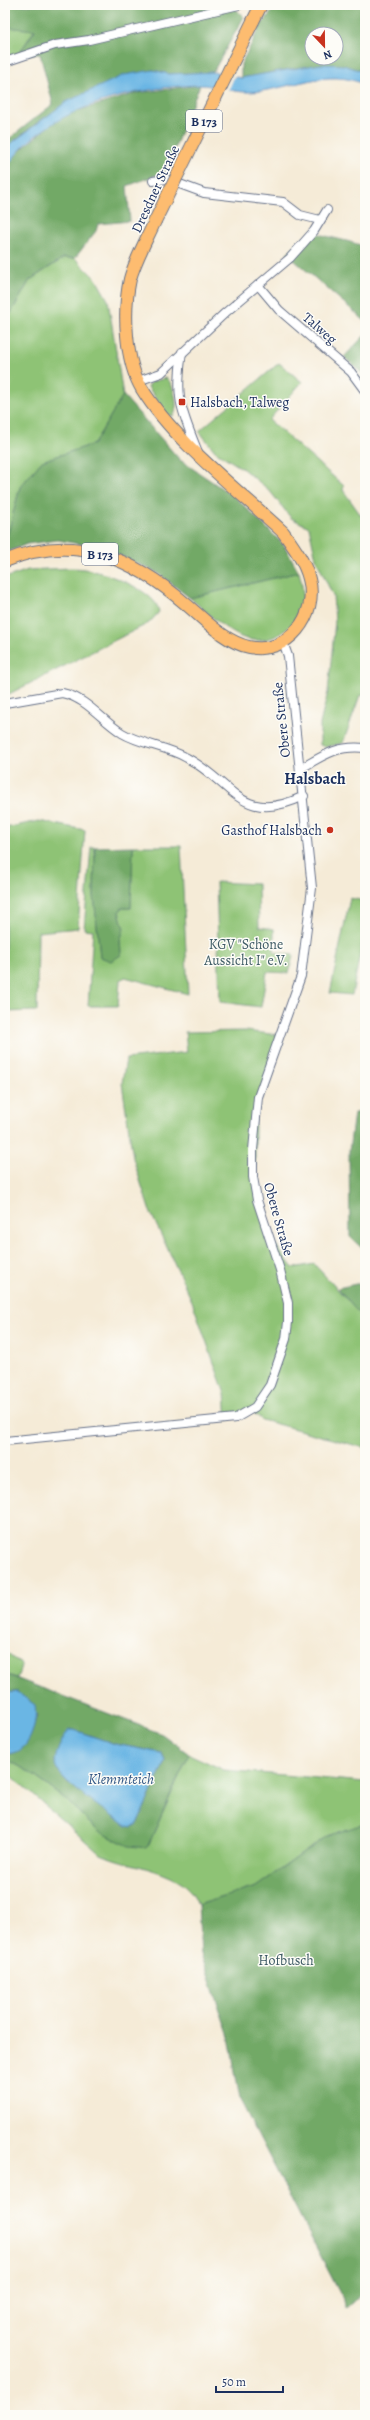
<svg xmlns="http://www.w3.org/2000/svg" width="370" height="2420" font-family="Alegreya,serif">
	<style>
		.green { fill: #8ec375; stroke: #54796a }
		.forest { fill: #72a966; stroke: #466c62; fill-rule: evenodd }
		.water { fill: #6bb6e4; stroke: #4372a1 }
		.pier { fill: #f5ebd7 }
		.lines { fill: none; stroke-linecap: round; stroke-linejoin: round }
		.street-casing { stroke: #677188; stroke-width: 10 }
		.primary-casing { stroke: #677188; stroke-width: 14 }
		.street { stroke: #fff; stroke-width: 8 }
		.primary { stroke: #fdbc6f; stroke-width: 12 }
		.primary-bridge-casing { stroke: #677188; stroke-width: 14; stroke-linecap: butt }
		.primary-bridge { stroke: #fdbc6f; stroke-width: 12 }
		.poi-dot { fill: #c8321e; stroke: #fdfcf7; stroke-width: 1.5 }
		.labels { text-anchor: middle; stroke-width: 3; stroke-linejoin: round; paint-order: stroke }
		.shield { fill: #fdfcf7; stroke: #5f6c8c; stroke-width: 1 }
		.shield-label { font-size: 13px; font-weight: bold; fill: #1b2f5e }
		.street-label { font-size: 14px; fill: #1b2f5e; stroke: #fdfcf7 }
		.poi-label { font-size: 14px; fill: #1b2f5e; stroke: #fdfcf7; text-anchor: start }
		.park-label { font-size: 14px; fill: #3e5b65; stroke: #fdfcf7 }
		.water-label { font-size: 15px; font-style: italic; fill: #335886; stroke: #fdfcf7 }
		.quarter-label { font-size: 16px; font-weight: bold; fill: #1b2f5e; stroke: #fdfcf7 }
	</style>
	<rect width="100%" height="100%" fill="#fdfcf7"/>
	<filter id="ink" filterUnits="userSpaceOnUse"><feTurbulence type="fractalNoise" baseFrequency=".025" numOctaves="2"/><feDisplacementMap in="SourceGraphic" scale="8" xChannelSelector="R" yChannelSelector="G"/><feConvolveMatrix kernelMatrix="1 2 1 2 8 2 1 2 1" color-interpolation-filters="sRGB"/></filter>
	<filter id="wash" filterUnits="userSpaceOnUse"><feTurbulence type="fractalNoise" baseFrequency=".012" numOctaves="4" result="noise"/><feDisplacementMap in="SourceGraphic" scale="16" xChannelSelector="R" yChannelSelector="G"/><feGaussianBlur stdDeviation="0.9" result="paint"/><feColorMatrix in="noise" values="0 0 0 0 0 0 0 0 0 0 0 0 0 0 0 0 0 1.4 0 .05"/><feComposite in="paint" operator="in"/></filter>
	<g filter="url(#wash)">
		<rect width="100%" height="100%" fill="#f5ebd7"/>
		<!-- green -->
		<g class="green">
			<path d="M5,27l30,2 -17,26 -13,5z"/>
			<path d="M64,258h11l21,21 12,21 15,95 -29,49 -52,17 -22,26 -15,57v-221l25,-43z"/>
			<path d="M279,363l23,19 -33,38 75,66 -1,4 22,31v175l-5,-1 -17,48 -17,4 -6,-2v-21l8,-32 7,-71 -2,-25 -17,-37 -7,-32 -18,-9 -22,-28 -26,-21 -28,-18 -16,-20z"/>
			<path d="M166,378c8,5 14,31 7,38l-6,-2 -19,-27 3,-5z"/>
			<path d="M47,569c12,0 25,-2 37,0 20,3 73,21 75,43l-10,11 -144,73v-118l23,-8z"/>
			<path d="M299,572c3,12 6,25 2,36 -8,25 -38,40 -62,28 -18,-9 -33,-25 -49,-38z"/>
			<path d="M39,821l46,9 -7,98 -40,4 -1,79 -32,1v-184z"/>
			<path d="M133,846h48l7,148 -63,-17 -5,4 -2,25h-30l5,-76 -9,-1 7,-82h4l-1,48 6,61 21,-1 -1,-15 4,-11 -5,-17 3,-4h9z"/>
			<path d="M216,882l42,2 1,43 15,2v23l19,3 -4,18 -22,-1 -6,35 -41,-5z"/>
			<path d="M350,898l15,3v27l-13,67 -22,-2z"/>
			<path d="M245,1031l34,4 -24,79v76l15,47 23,31 21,-4 51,55v129l-103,-28 -10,-9 -25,9 -2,-26 -33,-93 -43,-92 -16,-51 -11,-75 4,-24 61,-7 -2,-20z"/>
			<path d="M5,1652l17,13 -5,13 -12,-4z"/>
			<path d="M189,1754l35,16 141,12v43l-38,11 -71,51 -58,18c-10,-36 -70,-37 -99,-52l-94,-83v-12l24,14 35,26 35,34 48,16z"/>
		</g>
		<!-- forest -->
		<g class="forest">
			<path d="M5,5h217l14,4 8,8 -31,55 -44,2 -16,-4 -111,49 -37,29v-6l48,-38 -13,-50 -22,1 17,-25 -30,-3z"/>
			<path d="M277,5h88v67c-41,-15 -83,0 -124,6v-14l20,-39zM312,34h24v24h-24z"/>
			<path d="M200,85l-35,87 -38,14 3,35 -32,3 -2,7 -21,27h-12l-33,22 -25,43v-152l6,-11 12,-12 28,-24 16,-10 70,-21z"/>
			<path d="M312,231c17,8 35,8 53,16v74l-78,-67z"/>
			<path d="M365,335v41l-21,-19z"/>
			<path d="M123,395l57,65 55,37 49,48 15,27 -109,26 -32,-25 -52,-24 -48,-9 -31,4 -22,9v-9l15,-57 22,-26 52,-17z"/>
			<path d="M133,846l-2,62h-9l-3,4 5,17 -4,11 1,15 -10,6 -11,-4 -6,-62 1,-48z"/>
			<path d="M365,1112v139l-15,-14 -1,-86 5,-38z"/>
			<path d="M365,1282v37l-12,-12 -15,-19z"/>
			<path d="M5,1674l157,60 27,20 -42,94 -18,-2 -30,-14 -35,-34 -35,-26 -24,-14v-5l7,1 18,-18 7,-21 -20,-23 -12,1zM69,1730h5l41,14 46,9 4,8 -28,63 -40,-21 -28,-19 -11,-13 -3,-11z"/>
			<path d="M360,1825h5v466l-18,16 -107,-207 -11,-63 -28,-83 -3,-49 58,-18 71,-51z"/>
		</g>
		<!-- water -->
		<g class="water">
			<path d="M321,64l22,1 22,7v13c-37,-19 -78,6 -115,7 -17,1 -34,-7 -51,-7 -66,2 -159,24 -194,86v-23l61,-46 58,-27 29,-5 16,4 44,-2 28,6z"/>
			<path d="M17,1692l18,13c3,17 -6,53 -30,48v-60z"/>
			<path d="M69,1730h5l41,14 46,9 4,8 -28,63 -5,3 -6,-1c-16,-12 -64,-43 -70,-59 -4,-9 7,-30 13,-37z"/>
		</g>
		<!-- pier -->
		<path class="pier" d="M220,72l15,3 -7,16 -17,-2z"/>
	</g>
	<g filter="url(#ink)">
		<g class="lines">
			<!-- street casing -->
			<g class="street-casing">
				<g id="street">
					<path d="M5,62l50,-17 34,-5 150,-35"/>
					<path d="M153,181l13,-2 38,14 79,9 17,13 20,5"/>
					<path d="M258,285l21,25 72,62 14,19"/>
					<path d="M182,352c-7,46 -1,58 16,100"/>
					<path d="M138,381l23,-8 64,-60 65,-55 24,-27 13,-21"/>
					<path d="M5,703l57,-10c25,5 39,27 60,40 20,12 45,13 65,25 47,25 54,68 117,38"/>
					<path d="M300,769c24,-14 37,-24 65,-21"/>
					<path d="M5,1441l231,-23 19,-11 15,-22 16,-46 2,-17v-19l-8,-33 -23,-70 -4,-23v-27l5,-53 43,-121 11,-88 -24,-232 -5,-14"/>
				</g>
			</g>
			<!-- primary casing -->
			<g class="primary-casing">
				<g id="primary">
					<path d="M253,21l8,-16"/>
					<path d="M5,561c70,-29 128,-3 182,44 18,15 38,37 62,42 38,9 70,-32 60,-68 -4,-17 -16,-33 -26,-47 -45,-42 -109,-91 -141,-143 -17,-28 -19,-78 -12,-110 5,-19 17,-40 25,-58"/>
				</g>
			</g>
			<!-- street -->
			<use href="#street" class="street"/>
			<!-- primary -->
			<use href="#primary" class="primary"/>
			<!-- primary-bridge casing -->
			<g class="primary-bridge-casing">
				<path id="primary-bridge" d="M155,221l98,-200"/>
			</g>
			<!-- primary-bridge -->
			<use href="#primary-bridge" class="primary-bridge"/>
		</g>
	</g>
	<!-- markers -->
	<g class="poi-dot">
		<rect x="178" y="398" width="8" height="8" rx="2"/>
		<circle cx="330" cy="830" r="4"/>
	</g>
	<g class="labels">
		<!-- shield labels -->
		<g class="shield">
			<rect x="186" y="110" width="36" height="22" rx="3"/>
			<rect x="82" y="543" width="36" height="22" rx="3"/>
		</g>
		<g class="shield-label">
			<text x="204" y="126">B 173</text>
			<text x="100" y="559">B 173</text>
		</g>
		<!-- street labels -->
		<g class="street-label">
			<text transform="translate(155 189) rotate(-65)" y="5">Dresdner Straße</text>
			<text transform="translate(320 328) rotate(41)" y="5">Talweg</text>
			<text transform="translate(281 720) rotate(-96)" y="5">Obere Straße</text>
			<text transform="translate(279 1219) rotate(74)" y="5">Obere Straße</text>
		</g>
		<!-- poi labels -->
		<g class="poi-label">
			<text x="190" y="407">Halsbach, Talweg</text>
			<text x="322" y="835" text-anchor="end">Gasthof Halsbach</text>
		</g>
		<!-- park labels -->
		<g class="park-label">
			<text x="246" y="949">KGV "Schöne<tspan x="246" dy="16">Aussicht I" e.V.</tspan></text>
			<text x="286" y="1965">Hofbusch</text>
		</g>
		<!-- water labels -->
		<g class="water-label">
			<text x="121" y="1784">Klemmteich</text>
		</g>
		<!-- quarter labels -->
		<g class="quarter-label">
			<text x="315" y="784">Halsbach</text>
		</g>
	</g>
	<!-- margin -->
	<rect width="370" height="2420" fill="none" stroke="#fdfcf7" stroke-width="20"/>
	<!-- north arrow -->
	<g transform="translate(324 46) rotate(158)"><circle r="19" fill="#fdfcf7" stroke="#a3aaba"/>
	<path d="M0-3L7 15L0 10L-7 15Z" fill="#c8321e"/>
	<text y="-6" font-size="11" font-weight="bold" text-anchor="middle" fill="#1b2f5e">N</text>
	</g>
	<!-- scale -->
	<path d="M216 2386v6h67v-6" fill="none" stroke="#1b2f5e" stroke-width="2"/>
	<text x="222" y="2386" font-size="12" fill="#1b2f5e" stroke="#fdfcf7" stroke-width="3" paint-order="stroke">50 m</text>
</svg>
